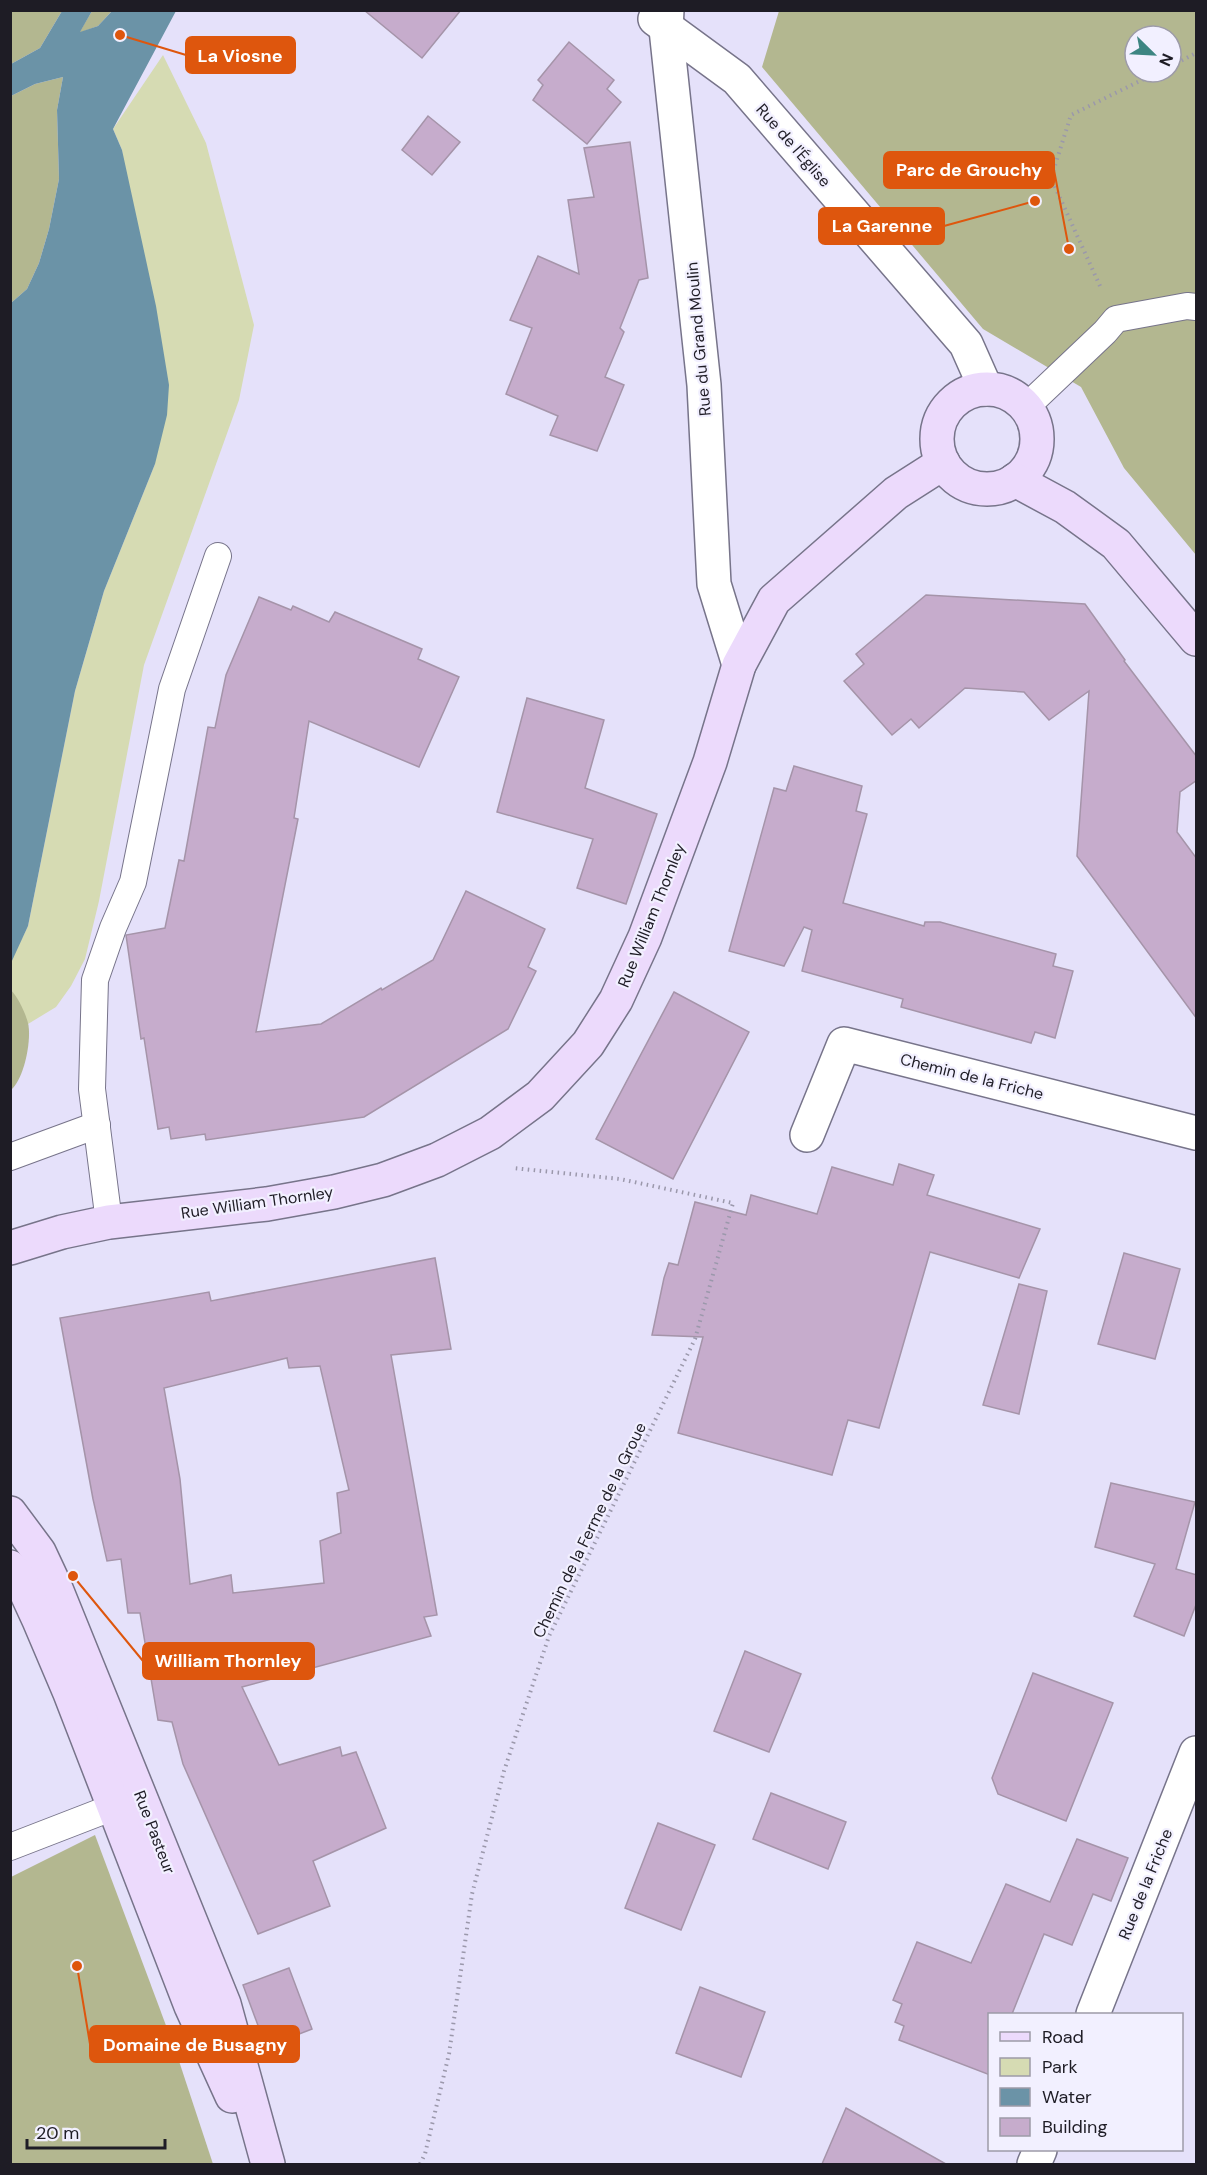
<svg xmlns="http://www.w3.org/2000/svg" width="1207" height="2175" font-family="'DM Sans',sans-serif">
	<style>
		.green { fill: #d6dbb3 }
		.forest { fill: #b3b790; fill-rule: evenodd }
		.water { fill: #6b93a7 }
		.building { fill: #c6accc; stroke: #a594a9; stroke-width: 1.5; fill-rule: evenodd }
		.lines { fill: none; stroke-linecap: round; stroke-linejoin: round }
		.lane-casing { stroke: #77748a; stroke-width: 28 }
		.street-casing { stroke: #77748a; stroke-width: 36 }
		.secondary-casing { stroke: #77748a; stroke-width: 36 }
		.path { stroke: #9b98ab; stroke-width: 4; stroke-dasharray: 1.5 4.5; stroke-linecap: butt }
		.lane { stroke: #fff; stroke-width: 26 }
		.street { stroke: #fff; stroke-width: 33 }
		.secondary { stroke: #ecdafc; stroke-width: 33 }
		.labels { text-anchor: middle; stroke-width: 4.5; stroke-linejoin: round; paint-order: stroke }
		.street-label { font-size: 16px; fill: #1e1c25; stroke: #f2f0ff }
		.leader { fill: none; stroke: #de560d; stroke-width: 2 }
		.callout-dot { fill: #de560d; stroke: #f2f0ff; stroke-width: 2 }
		.callout { fill: #de560d; stroke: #de560d; stroke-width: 2 }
		.callout-label { font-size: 18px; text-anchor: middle; font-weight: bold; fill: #fff }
	</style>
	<rect width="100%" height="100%" fill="#e5e1fa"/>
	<!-- green -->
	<path class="green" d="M163,55l43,88 48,182 -15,75 -95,265 -45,236 -14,58 -14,27 -15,21 -28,17 -17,-35 -1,-26 18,-37 47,-235 29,-100 51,-127 -33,-314 -9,-21z"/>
	<!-- forest -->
	<g class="forest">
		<path d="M11,11h51l-22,37 -29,16z"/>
		<path d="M92,11h20l-14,15 -19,7z"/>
		<path d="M779,11h417v544l-72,-87 -43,-81 -98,-58 -221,-262zM1135,36h36v36h-36z"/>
		<path d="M63,77l-6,33 2,69 -10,50 -10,34 -12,26 -16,14v-207l24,-12z"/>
		<path d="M10,989c8,8 15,23 18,34 4,17 -4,56 -17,67z"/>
		<path d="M95,1835l82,220 36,109h-202v-287z"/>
	</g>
	<!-- water -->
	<path class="water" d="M62,11h30l-12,21 18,-6 14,-15h64l-63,118 9,21 34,156 13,79 -2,30 -12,49 -51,127 -29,100 -47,235 -17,37v-660l16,-14 12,-26 10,-34 10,-50 -2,-69 6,-33 -28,7 -24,12v-32l29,-16z"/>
	<!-- building -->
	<g class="building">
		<path d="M364,10h97l-39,48z"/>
		<path d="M569,42l45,38 -7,9 14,13 -34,42 -54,-44 10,-15 -5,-5z"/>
		<path d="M428,116l32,26 -28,33 -30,-25z"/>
		<path d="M630,142l18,136 -9,2 -19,48 4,4 -19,45 19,8 -27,66 -47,-16 8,-19 -52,-22 26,-66 -22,-8 28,-64 41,18 -11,-74 26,-3 -10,-49z"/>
		<path d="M926,595l159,9 40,56 -1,1 73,96v23l-17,12 -3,40 20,27v160l-120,-163 12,-165 -40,29 -25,-28 -59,-4 -46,40 -8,-9 -19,16 -48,-54 20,-17 -8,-10z"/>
		<path d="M259,597l32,13 2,-4 36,16 6,-10 87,37 -4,10 41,18 -40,90 -110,-46 -15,97 4,1 -42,213 65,-8 60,-36 1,2 51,-30 33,-69 79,38 -17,38 8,4 -28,58 -144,88 -158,23 -1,-6 -34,5 -2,-12 -11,2 -14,-91 -3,1 -15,-104 39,-7 14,-68 5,1 24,-134 7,1 11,-53z"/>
		<path d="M527,698l77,22 -19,68 72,26 -31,90 -49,-16 16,-49 -96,-27z"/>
		<path d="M794,766l68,20 -6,25 11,3 -24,89 81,23 1,-4h15l116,32 -3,12 20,5 -18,67 -20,-6 -4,11 -130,-36 2,-8 -101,-28 10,-41 -8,-3 -20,39 -55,-15 45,-163 12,3z"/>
		<path d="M674,992l75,40 -76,147 -77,-40z"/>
		<path d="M899,1164l35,11 -7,20 113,34 -21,49 -89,-26 -51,176 -31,-8 -16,55 -154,-42 25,-96 -51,-2 12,-57 5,-15 9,2 17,-63 51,13 5,-20 66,19 15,-47 61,18z"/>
		<path d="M1124,1253l56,16 -25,90 -57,-15z"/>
		<path d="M435,1258l16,91 -60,6 46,260 -13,2 7,19 -189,51 37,78 61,-18 2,9 14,-4 30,76 -73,33 17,45 -72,28 -75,-170 -11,-42 -14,-2 -18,-107h-12l-7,-54 -14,2 -14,-62 -33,-181 149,-26 2,9zM287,1358l2,10 31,-2 29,124 -12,3 4,40 -21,8 4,42 -91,10 -2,-18 -41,9 -10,-105 -16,-91z"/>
		<path d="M1019,1284l28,7 -28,123 -36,-9z"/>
		<path d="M1111,1483l84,19 -19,67 21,6v27l-13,34 -50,-20 21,-52 -60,-17z"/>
		<path d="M745,1651l56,23 -32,78 -55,-21z"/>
		<path d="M1033,1673l80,30 -47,118 -68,-27 -6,-16z"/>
		<path d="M771,1793l75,29 -18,47 -75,-30z"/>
		<path d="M658,1823l57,22 -34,85 -56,-22z"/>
		<path d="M1077,1839l51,19 -17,43 -18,-7 -21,51 -28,-11 -32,80h-22v61l-91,-35 5,-14 -9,-4 7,-18 -9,-4 24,-58 54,21 35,-79 44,18z"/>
		<path d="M289,1968l23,61 -46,18 -23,-62z"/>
		<path d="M700,1987l65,25 -24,65 -65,-24z"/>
		<path d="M846,2108l100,56h-124z"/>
	</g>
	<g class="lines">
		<!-- lane casing -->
		<g class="lane-casing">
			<g id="lane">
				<path d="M1026,407l79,-75 11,-13 71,-13 9,1"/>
				<path d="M10,1157l87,-32"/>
				<path d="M109,1222l-17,-133 3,-109 18,-52 20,-46 39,-193 46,-133"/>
				<path d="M10,1847l119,-46"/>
			</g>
		</g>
		<!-- street casing -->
		<g class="street-casing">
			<g id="street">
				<path d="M667,10l-1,19 38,356 10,199 25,81"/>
				<path d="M655,19l82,60 229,265 20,45"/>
				<path d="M807,1135l37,-91 352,89"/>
				<path d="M1093,2014l103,-261"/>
				<path d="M1034,2164l6,-14"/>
			</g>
		</g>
		<!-- secondary casing -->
		<g class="secondary-casing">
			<g id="secondary">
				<circle cx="987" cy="439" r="50"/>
				<path d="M1015,480l50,27 51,37 80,95"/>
				<path d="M10,1248l52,-16 47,-10 158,-18 67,-12 49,-12 54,-20 53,-27 50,-37 48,-52 28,-44 29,-63 65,-175 29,-97 35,-65 122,-107 47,-30"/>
				<path d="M10,1513l29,39 15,32 170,420 44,160"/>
				<path d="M10,1567l11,14 18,39 31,73 121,313 41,90"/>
			</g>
		</g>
		<!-- path -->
		<g class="path">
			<path d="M1171,66l25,-13"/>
			<path d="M1100,286l-49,-108 20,-63 87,-43"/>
			<path d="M420,2164l5,-10 24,-100 23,-160 32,-123 45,-135 146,-297 38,-136 -113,-24 -107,-11"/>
		</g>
		<!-- lane -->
		<use href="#lane" class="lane"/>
		<!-- street -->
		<use href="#street" class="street"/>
		<!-- secondary -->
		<use href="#secondary" class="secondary"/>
	</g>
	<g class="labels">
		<!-- street labels -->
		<g class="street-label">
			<text transform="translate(794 145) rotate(49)" y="6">Rue de l'Église</text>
			<text transform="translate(698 339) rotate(-95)" y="6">Rue du Grand Moulin</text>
			<text transform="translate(651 915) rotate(-68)" y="6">Rue William Thornley</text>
			<text transform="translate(972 1076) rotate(14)" y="6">Chemin de la Friche</text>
			<text transform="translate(257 1202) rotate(-8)" y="6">Rue William Thornley</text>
			<text transform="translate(589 1530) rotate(-64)" y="6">Chemin de la Ferme de la Groue</text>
			<text transform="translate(155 1832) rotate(69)" y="6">Rue Pasteur</text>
			<text transform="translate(1145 1884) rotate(-68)" y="6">Rue de la Friche</text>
		</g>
	</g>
	<!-- callouts -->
	<path class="leader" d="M120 35L186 55M1069 249L1054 170M1035 201L944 226M73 1576L143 1661M77 1966L90 2044"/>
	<g class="callout-dot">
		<circle cx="120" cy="35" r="6"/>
		<circle cx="1069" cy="249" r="6"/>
		<circle cx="1035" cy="201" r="6"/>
		<circle cx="73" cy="1576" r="6"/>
		<circle cx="77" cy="1966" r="6"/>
	</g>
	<g class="callout">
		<rect x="186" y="37" width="109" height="36" rx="6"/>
		<rect x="884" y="152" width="170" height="36" rx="6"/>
		<rect x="819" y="208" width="125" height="36" rx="6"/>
		<rect x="143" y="1643" width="171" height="36" rx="6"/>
		<rect x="90" y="2026" width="209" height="36" rx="6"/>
	</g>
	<g class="callout-label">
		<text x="240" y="62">La Viosne</text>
		<text x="969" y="176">Parc de Grouchy</text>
		<text x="882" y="232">La Garenne</text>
		<text x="228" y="1667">William Thornley</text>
		<text x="195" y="2051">Domaine de Busagny</text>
	</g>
	<!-- border -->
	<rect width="1207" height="2175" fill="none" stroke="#1e1c25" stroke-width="24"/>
	<!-- legend -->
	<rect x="988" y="2013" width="195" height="138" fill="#f2f0ff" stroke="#9d9ba8" stroke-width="1.5"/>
	<rect x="1000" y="2032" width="30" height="9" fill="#ecdafc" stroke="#9d9ba8" stroke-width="1.5"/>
	<text x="1042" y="2043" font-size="18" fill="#1e1c25">Road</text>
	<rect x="1000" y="2058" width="30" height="18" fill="#d6dbb3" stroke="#9d9ba8" stroke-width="1.5"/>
	<text x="1042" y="2073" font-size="18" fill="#1e1c25">Park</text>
	<rect x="1000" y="2088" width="30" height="18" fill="#6b93a7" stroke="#9d9ba8" stroke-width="1.5"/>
	<text x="1042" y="2103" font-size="18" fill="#1e1c25">Water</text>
	<rect x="1000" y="2118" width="30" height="18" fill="#c6accc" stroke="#9d9ba8" stroke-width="1.5"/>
	<text x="1042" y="2133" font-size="18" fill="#1e1c25">Building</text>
	<!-- north arrow -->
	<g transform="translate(1153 54) rotate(114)"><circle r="28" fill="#f2f0ff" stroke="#9d9ba8" stroke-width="1.5"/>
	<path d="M0-4.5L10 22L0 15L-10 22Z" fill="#3d8582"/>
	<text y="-9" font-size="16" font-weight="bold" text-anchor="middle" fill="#1e1c25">N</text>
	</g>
	<!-- scale -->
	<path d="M27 2139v9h138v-9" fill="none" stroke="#1e1c25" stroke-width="3"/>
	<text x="36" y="2139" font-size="18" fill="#1e1c25" stroke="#f2f0ff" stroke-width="4.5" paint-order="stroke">20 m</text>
</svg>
